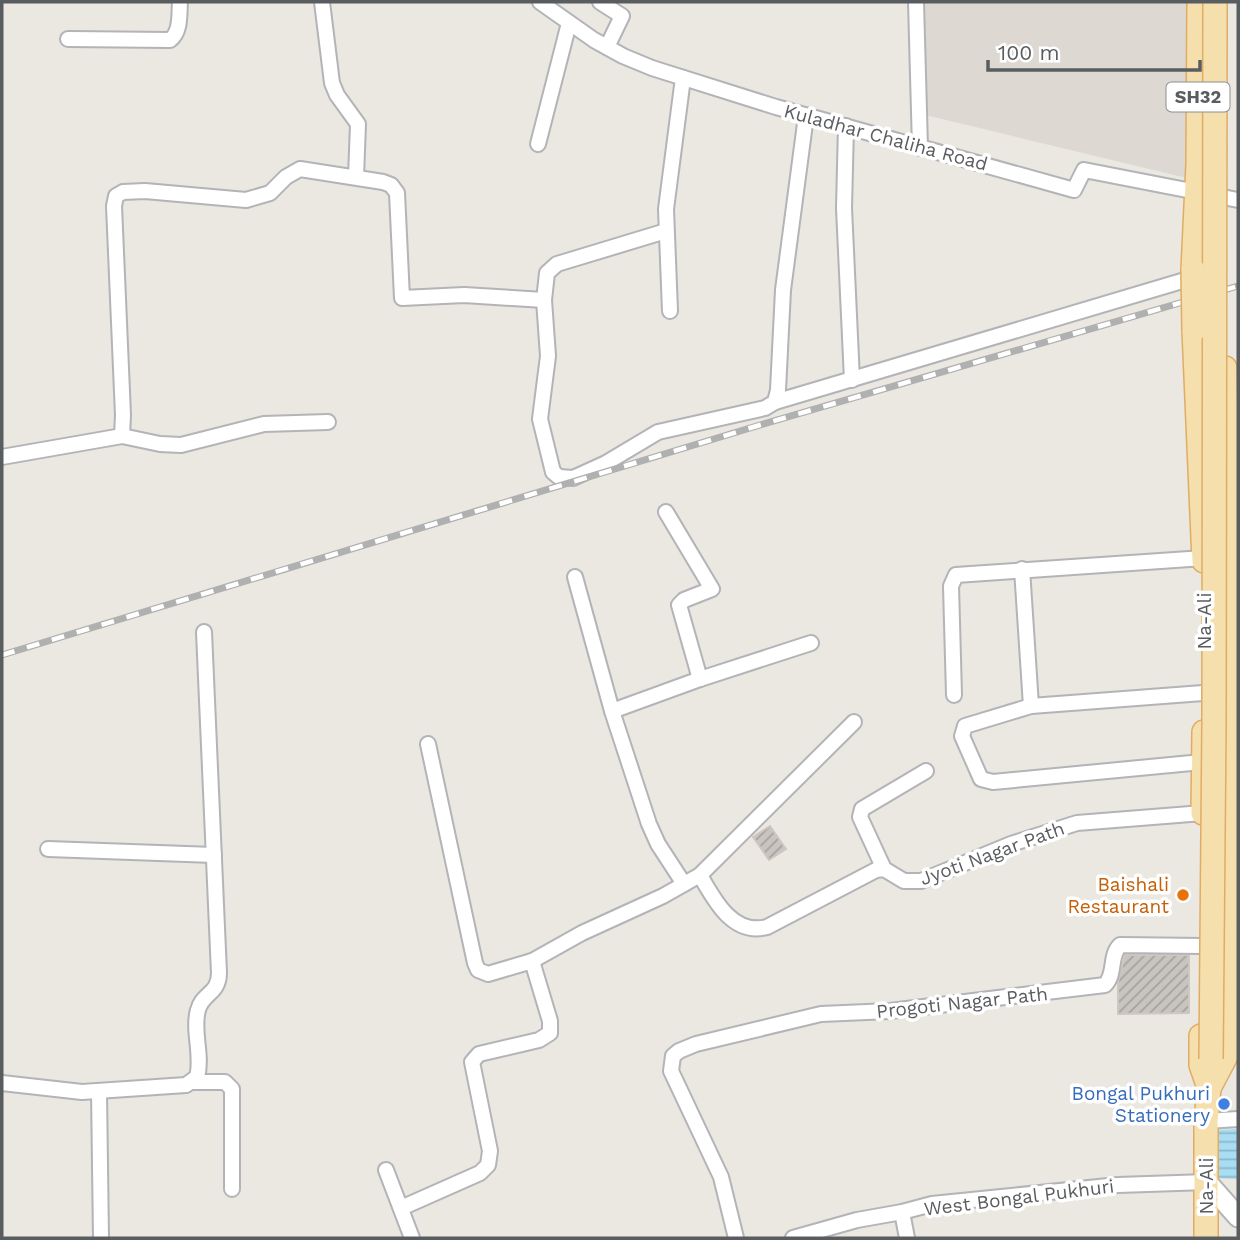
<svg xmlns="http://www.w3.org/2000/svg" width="1240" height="1240" font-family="'Work Sans',sans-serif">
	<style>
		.education { fill: #ddd9d2 }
		.water { fill: url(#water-rules) }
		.building { fill: url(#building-hatch); stroke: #cec8c0; stroke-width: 2 }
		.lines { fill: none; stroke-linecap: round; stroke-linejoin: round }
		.street-casing { stroke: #b2b4b7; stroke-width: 18 }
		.secondary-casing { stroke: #b1b4b7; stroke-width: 23 }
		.primary-casing { stroke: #e0ac65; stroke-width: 26 }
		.street { stroke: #fff; stroke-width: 14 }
		.secondary { stroke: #fff; stroke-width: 19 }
		.primary { stroke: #f5dfac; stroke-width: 23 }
		.rail-casing { stroke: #afb0b0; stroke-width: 7 }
		.rail { stroke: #fff; stroke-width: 4.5; stroke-dasharray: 13; stroke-linecap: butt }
		.primary-bridge-casing { stroke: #e0ac65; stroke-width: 26; stroke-linecap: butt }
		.primary-bridge { stroke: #f5dfac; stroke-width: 23 }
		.food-dot { fill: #e8710a; stroke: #fff; stroke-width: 2.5 }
		.shop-dot { fill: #3f7fe0; stroke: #fff; stroke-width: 2.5 }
		.labels { text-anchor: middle; stroke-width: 7; stroke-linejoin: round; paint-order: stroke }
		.shield { fill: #fff; stroke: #8c8e90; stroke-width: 2 }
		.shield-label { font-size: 18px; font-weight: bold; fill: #5a5d60 }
		.street-label { font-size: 19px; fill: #5a5d60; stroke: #fff }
		.food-label { font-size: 19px; fill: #c56008; stroke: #fff; text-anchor: end }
		.shop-label { font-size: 19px; fill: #366cbe; stroke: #fff; text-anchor: end }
	</style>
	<defs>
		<pattern id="water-rules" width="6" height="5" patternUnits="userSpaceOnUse" patternTransform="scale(1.75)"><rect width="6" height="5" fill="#a8ddf4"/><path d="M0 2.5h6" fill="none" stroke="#8cb6c9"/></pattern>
		<pattern id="building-hatch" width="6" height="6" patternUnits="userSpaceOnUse" patternTransform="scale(1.75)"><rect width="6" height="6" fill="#c8c4c0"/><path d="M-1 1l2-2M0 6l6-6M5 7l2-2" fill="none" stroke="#a5a29f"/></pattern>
	</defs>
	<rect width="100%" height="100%" fill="#ebe7e1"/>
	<!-- education -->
	<path class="education" d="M916,2h281l-2,178 -274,-66z"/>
	<!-- water -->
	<path class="water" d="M1238,1129v50l-23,-1 -1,-48z"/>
	<!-- building -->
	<g class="building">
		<path d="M770,826l16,23 -17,11 -16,-23z"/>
		<path d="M1125,955h64v58l-71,1v-32z"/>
	</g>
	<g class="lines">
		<!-- street casing -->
		<g class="street-casing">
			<g id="street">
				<path d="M322,2l10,81 5,12 21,29 -2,53"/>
				<path d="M540,2l54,38 29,16 29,12 124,39 298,83 10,-20 154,30"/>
				<path d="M600,2l22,14 -15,31"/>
				<path d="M916,2l4,146"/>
				<path d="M68,39l102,1c11,-8 9,-25 10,-38"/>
				<path d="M846,126l-2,82 8,172"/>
				<path d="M538,144l31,-121"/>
				<path d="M666,231l-109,33 -10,9 -3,27 4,56 -8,63 13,53 6,5 14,1 33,-15 52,-31 107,-24 10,-6 3,-12 5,-100 23,-174"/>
				<path d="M670,311l-4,-102 17,-131"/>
				<path d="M775,402l417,-124"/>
				<path d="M122,436l1,-21 -9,-209 2,-10 7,-4 22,-1 101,9 24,-7 16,-16 14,-8 83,13 8,3 6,8 5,105 62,-3 80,5"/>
				<path d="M2,457l120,-21 38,8 21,1 83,-21 64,-2"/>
				<path d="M666,512l46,77 -28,11 -5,5 21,74"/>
				<path d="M1022,569l9,137 172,-13"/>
				<path d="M575,577l37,134"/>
				<path d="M954,695l-3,-109 5,-11 248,-17"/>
				<path d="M1031,706l-66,20 -3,10 19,43 12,3 209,-20"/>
				<path d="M428,744l47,219 3,7 10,4 44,-13 50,-28 81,-37 37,-21 154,-153"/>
				<path d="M48,849l166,6"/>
				<path d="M884,869l-24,-52 2,-8 64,-38"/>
				<path d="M700,875c14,25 33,61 67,52l109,-57 8,-1 20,12h17l90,-37 66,-21 126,-10"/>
				<path d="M684,884l-26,-40 -9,-20 -37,-113 88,-32 111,-36"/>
				<path d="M193,1082h32l7,7v100"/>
				<path d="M2,1083l80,9 104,-7 11,-8c6,-22 -5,-46 1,-67 4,-17 21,-16 21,-37l-15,-341"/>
				<path d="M99,1092l2,146"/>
				<path d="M1206,1121l32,-2"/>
				<path d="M386,1170l26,68"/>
				<path d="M401,1208l79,-35 8,-8 2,-14 -18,-89 7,-8 60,-14 11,-7v-12l-18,-60"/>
				<path d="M902,1212l5,26"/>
				<path d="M736,1238l-15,-61 -50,-106 2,-15 6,-5 17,-7 125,-30 69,-3 215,-26c11,-11 4,-29 15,-40l82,1"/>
				<path d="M793,1238l64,-18 45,-8 30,-8 186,-19 89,-3"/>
			</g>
		</g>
		<!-- secondary casing -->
		<g class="secondary-casing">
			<path id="secondary" d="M1207,1182l31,35"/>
		</g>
		<!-- primary casing -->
		<g class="primary-casing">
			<g id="primary">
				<path d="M1193,270l5,-106 1,-162"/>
				<path d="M1194,330l10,231"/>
				<path d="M1203,813l1,-81"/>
				<path d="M1201,1036v29l8,23 -3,33v117"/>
				<path d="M1209,1088l17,-32 3,-30 3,-143 -7,-515"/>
			</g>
		</g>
		<!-- street -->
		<use href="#street" class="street"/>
		<!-- secondary -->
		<use href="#secondary" class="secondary"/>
		<!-- primary -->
		<use href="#primary" class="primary"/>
		<!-- rail casing -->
		<g class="rail-casing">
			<path id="rail" d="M2,655l758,-230 478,-139"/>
		</g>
		<!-- rail -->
		<use href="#rail" class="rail"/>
		<!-- primary-bridge casing -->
		<g class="primary-bridge-casing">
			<g id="primary-bridge">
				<path d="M1193,270l1,60"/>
				<path d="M1211,1059l3,-336 1,-721"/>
			</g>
		</g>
		<!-- primary-bridge -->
		<use href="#primary-bridge" class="primary-bridge"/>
	</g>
	<!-- markers -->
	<circle class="food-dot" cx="1183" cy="895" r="7"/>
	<circle class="shop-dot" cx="1224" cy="1104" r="7"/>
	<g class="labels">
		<!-- shield labels -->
		<rect class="shield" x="1166.5" y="82.5" width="63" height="29" rx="5"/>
		<g class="shield-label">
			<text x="1198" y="103">SH32</text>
		</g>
		<!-- street labels -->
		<g class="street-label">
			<text transform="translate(886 137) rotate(15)" y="7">Kuladhar Chaliha Road</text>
			<text transform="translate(1204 621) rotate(-90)" y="7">Na-Ali</text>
			<text transform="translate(992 853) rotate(-20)" y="7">Jyoti Nagar Path</text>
			<text transform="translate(962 1002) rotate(-6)" y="7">Progoti Nagar Path</text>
			<text transform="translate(1206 1186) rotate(-90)" y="7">Na-Ali</text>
			<text transform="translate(1019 1197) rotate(-7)" y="7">West Bongal Pukhuri</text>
		</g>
		<!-- food labels -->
		<g class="food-label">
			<text x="1169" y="891">Baishali<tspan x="1169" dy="22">Restaurant</tspan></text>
		</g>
		<!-- shop labels -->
		<g class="shop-label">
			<text x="1210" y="1100">Bongal Pukhuri<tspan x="1210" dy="22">Stationery</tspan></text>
		</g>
	</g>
	<!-- border -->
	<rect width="1240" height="1240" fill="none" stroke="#5a5d60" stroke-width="7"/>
	<!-- scale -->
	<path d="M988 60v10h212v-10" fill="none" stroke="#5a5d60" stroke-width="3.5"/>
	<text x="998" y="60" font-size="21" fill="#5a5d60" stroke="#ffffff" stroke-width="5" paint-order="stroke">100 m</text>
</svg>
